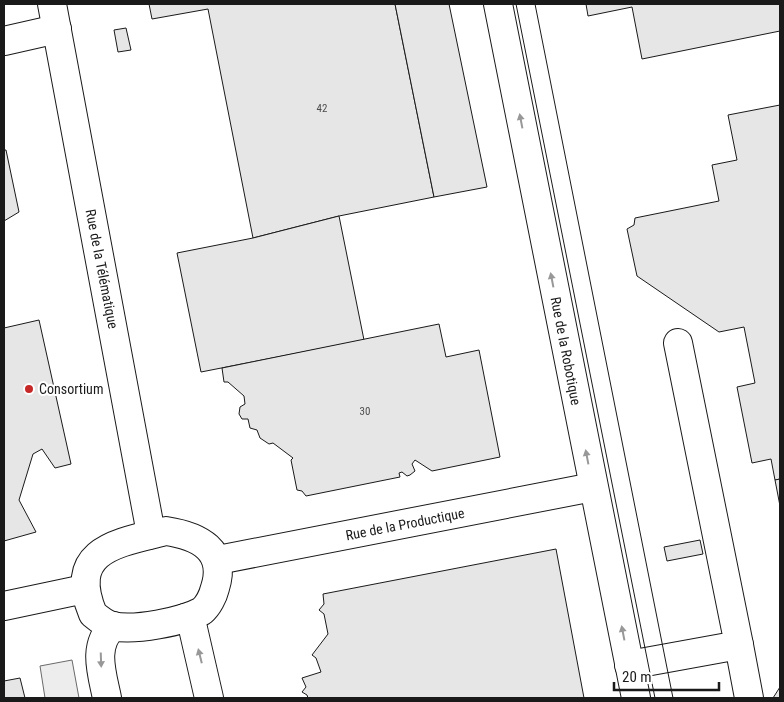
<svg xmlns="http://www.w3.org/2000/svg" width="784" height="702" font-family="'Roboto Condensed',sans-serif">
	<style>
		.parking { fill: #ededed; stroke: #6a6a6a }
		.building { fill: #e6e6e6; stroke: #1a1a1a }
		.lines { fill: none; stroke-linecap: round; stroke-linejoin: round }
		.minor-casing { stroke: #1a1a1a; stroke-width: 30 }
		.minor { stroke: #fff; stroke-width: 28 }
		.tram { stroke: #1a1a1a; stroke-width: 1 }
		.oneway { fill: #989898 }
		.poi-dot { fill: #c62828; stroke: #fff; stroke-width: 2 }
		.labels { text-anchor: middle; stroke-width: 4; stroke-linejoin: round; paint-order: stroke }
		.number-label { font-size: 11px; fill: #4d4d4d }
		.street-label { font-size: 14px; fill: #1a1a1a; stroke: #fff }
		.poi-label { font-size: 14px; fill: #1a1a1a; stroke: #fff; text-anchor: start }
	</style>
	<rect width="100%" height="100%" fill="#fff"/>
	<!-- parking -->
	<path class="parking" d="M72,660l7,38h-34l-5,-32z"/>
	<!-- building -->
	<g class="building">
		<path d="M149,4h246l39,193 -95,19 -86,22 -45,-229 -56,10z"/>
		<path d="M395,4h54l38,183 -53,10z"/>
		<path d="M586,4h194v27l-138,28 -10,-52 -44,9z"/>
		<path d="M126,28l5,22 -13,2 -4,-22z"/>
		<path d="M780,105v374l-5,1 -4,-21 -19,4 -15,-76 18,-4 -11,-56 -25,5 -82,-56 -10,-47 7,-4 1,-7 84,-17 -7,-36 25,-5 -9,-45z"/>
		<path d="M4,150h2l13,62 -15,9z"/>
		<path d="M339,216l25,124 -163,32 -24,-119 76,-15z"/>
		<path d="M39,320l32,144 -16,4 -13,-19 -9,5 -14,46 17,32 -32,9v-213z"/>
		<path d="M439,324l7,33 33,-7 21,107 -68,14 -17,-11 -3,4 3,7 -5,4 -3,1 -5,-4 -3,1 1,4 -94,19 -4,-5 -5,-1 -6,-30 2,-2 -20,-15 -4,1 -9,-6 -3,-8 -7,-2 -2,-9h-6l-3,-5 1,-7 5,-3 -1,-8 -16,-14h-4l-2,-14z"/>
		<path d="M780,479v27l-5,-26z"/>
		<path d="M700,540l3,14 -36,7 -3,-14z"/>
		<path d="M556,549l28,149h-276l-1,-3 -5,-3 4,-5 -4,-9 19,-6 -5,-14 -4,-3 16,-21 -4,-20 -5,-4 5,-6 -1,-10z"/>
		<path d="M20,678l5,20h-21v-17z"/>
		<path d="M780,687v11h-7z"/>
	</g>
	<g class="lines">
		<!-- minor casing -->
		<g class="minor-casing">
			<g id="minor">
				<path d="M52,4l97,519 -1,12"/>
				<path d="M498,4l138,694"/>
				<path d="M4,41l53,-12"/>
				<path d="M166,531c33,5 61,19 49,57 -2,8 -7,18 -13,23 -20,11 -68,20 -90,15 -7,-2 -13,-7 -19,-12 -27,-65 25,-71 73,-83z"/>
				<path d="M218,560l375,-73"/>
				<path d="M4,606l71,-15 11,2"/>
				<path d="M185,618l7,6 17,74"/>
				<path d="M739,645l10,53"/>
				<path d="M629,665l110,-20 -61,-302"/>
				<path d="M107,698c-5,-25 -15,-52 6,-72"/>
			</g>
		</g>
		<!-- minor -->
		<use href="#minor" class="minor"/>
		<!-- tram -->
		<g class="tram">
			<path d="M516,4l139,694"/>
			<path d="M535,4l138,694"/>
		</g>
	</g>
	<!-- one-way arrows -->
	<defs><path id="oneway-solid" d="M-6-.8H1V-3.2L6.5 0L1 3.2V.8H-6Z" transform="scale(1.25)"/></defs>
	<g class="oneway">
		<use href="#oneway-solid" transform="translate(521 121) rotate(-101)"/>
		<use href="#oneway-solid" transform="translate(552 280) rotate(-101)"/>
		<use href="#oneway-solid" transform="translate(587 457) rotate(-101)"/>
		<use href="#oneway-solid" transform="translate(623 633) rotate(-101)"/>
		<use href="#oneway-solid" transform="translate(200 656) rotate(-104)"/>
		<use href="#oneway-solid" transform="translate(101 660) rotate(88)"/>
	</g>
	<!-- markers -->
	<circle class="poi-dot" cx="29" cy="389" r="5"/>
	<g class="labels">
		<!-- number labels -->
		<g class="number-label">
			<text x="322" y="112">42</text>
			<text x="365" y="415">30</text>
		</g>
		<!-- street labels -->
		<g class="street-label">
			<text transform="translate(102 269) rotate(79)" y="5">Rue de la Télématique</text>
			<text transform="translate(566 351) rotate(79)" y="5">Rue de la Robotique</text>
			<text transform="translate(405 524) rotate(-11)" y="5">Rue de la Productique</text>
		</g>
		<!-- poi labels -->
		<g class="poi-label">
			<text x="39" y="394">Consortium</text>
		</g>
	</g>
	<!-- border -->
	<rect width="784" height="702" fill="none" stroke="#1a1a1a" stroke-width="10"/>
	<!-- scale -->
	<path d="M614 682v8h105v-8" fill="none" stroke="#1a1a1a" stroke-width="2.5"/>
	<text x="622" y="682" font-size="15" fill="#1a1a1a" stroke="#ffffff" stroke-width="4" paint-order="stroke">20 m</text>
</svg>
